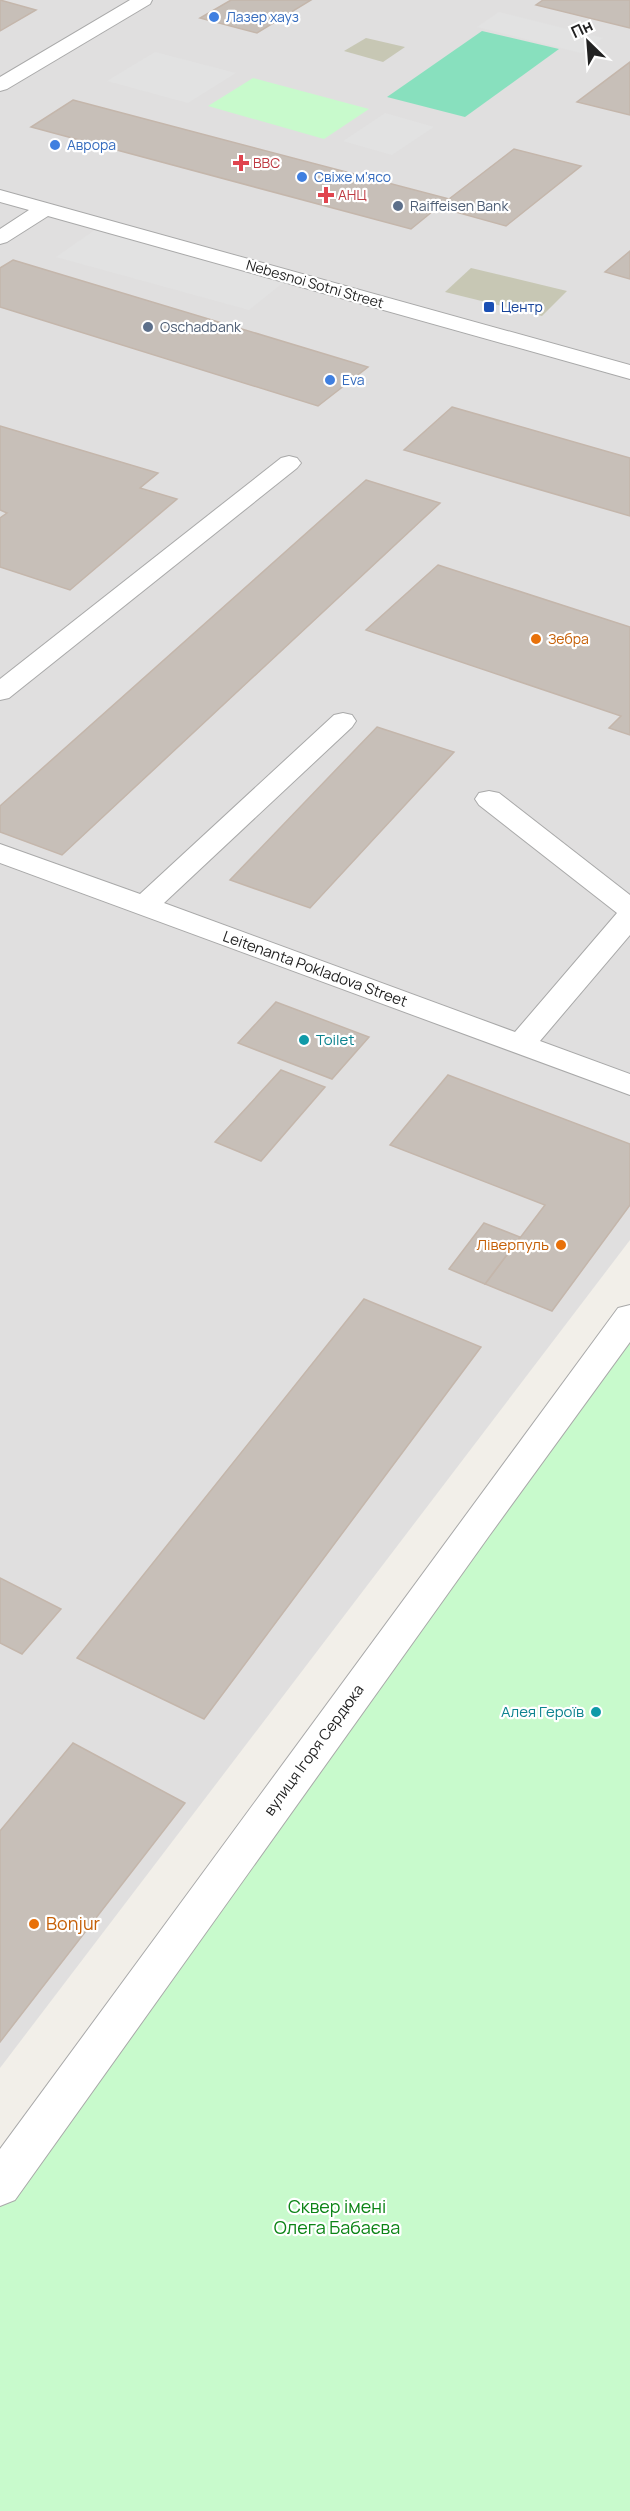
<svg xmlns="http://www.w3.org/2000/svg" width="630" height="2511" font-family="Manrope,sans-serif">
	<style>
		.residential { fill: #e0dfdf }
		.construction { fill: #c7c7b4 }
		.park { fill: #c8facc }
		.pitch { fill: #88e0be }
		.parking { fill: #e2e2e2 }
		.building { fill: #c7bfb8; stroke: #c4b6ab; stroke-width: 1.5 }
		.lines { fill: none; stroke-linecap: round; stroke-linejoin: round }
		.minor-casing { stroke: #a9a9a9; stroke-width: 2 }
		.minor { fill: #fff; fill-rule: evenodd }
		.shop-dot { fill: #3f7fe0; stroke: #fff; stroke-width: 2 }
		.health-dot { fill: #e0444e; stroke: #fff; stroke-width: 2 }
		.service-dot { fill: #5c6f8a; stroke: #fff; stroke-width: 2 }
		.transit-dot { fill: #1a4fb4; stroke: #fff; stroke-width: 2 }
		.food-dot { fill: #e8710a; stroke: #fff; stroke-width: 2 }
		.culture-dot { fill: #0f9aa8; stroke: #fff; stroke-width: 2 }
		.labels { text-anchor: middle; stroke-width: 4.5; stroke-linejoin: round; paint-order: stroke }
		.far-shop-label { font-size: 14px; fill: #366cbe; stroke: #fff; text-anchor: start }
		.far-health-label { font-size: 14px; fill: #be3a42; stroke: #fff; text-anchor: start }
		.far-service-label { font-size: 14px; fill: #4e5e75; stroke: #fff; text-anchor: start }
		.far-street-label { font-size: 14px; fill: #222; stroke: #fff }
		.far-transit-label { font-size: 14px; fill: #164399; stroke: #fff; text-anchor: start }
		.far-food-label { font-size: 14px; fill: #c56008; stroke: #fff; text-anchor: start }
		.street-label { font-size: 15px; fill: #222; stroke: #fff }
		.culture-label { font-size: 15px; fill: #0d838f; stroke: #fff; text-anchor: start }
		.food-label { font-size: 15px; fill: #c56008; stroke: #fff; text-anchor: end }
		.near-food-label { font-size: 18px; fill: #c56008; stroke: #fff; text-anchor: start }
		.near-park-label { font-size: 18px; fill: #0c8416; stroke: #fff }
	</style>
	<rect width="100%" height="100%" fill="#f2efe9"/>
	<!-- residential -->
	<path class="residential" d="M0,0h630v1240l-630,828z"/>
	<!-- construction -->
	<g class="construction">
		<path d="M366,38l39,9 -22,15 -39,-11z"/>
		<path d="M471,268l96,23 -25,25 -97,-24z"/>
	</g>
	<!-- park -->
	<g class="park">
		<path d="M253,78l116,31 -45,30 -116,-33z"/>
		<path d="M630,1314v1197h-630v-330z"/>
	</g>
	<!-- pitch -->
	<path class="pitch" d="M482,31l77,18 -94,68 -78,-20z"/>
	<!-- parking -->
	<g class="parking">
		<path d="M499,12l104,26 -22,15 -104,-26z"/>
		<path d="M155,52l81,21 -48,30 -81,-22z"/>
		<path d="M385,113l49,14 -42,28 -49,-14z"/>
		<path d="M102,225l188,52 -41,33 -193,-53z"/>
	</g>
	<!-- building -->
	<g class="building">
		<path d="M0,0l36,10 -36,21z"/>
		<path d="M231,0h80l-54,33 -57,-15z"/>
		<path d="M543,0h87v28l-94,-23z"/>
		<path d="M630,62v53l-53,-13z"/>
		<path d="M73,100l376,99 65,-50 67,17 -75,60 -68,-19 -27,22 -380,-102z"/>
		<path d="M630,251v28l-25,-7z"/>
		<path d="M13,260l355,107 -50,39 -318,-99v-39z"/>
		<path d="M452,407l178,51v58l-226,-66z"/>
		<path d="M0,426l158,47 -18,15 37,11 -107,91 -70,-23v-49l7,-5 -7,-3z"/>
		<path d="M366,480l74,23 -378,352 -62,-23v-26z"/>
		<path d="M438,565l192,62v108l-21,-7 12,-12 -255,-86z"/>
		<path d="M377,727l77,25 -144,156 -80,-28z"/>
		<path d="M276,1002l93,35 -37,42 -94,-36z"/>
		<path d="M281,1070l44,17 -64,74 -46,-19z"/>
		<path d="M448,1075l182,69v61l-78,106 -67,-27 60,-79 -155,-60z"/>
		<path d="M484,1223l36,14 -35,47 -36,-15z"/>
		<path d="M364,1299l117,48 -277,372 -127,-61z"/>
		<path d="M0,1578l61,31 -39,45 -22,-11z"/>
		<path d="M73,1743l112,60 -185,239v-211z"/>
	</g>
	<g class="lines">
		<!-- minor casing -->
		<g class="minor-casing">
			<g id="minor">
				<path d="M130,0h22l-2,4 -143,85 -7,2v-14z"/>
				<path d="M0,190l630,175v14l-582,-163 -41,26 -7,2v-15l29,-19 -29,-8z"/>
				<path d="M289,456l8,2 4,5 -4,5 -288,230 -9,2v-21l281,-221z"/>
				<path d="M343,713l9,2 4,6 -4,6 -188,176 351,129 102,-119 -138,-108 -4,-6 4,-6 10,-2 10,2 131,102v40l-90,106 90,33v21l-630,-232v-19l140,50 194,-179z"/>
				<path d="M630,1305v37l-141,194 -474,664 -15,6v-57l618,-841z"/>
			</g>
		</g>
		<!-- minor -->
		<use href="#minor" class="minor"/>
	</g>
	<!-- markers -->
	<g class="shop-dot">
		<circle cx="214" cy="17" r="6"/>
		<circle cx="55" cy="145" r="6"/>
		<circle cx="302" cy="177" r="6"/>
		<circle cx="330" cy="380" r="6"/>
	</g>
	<g class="health-dot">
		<path d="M238 154h6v6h6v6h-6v6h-6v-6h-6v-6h6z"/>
		<path d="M323 186h6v6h6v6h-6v6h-6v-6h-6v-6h6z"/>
	</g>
	<g class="service-dot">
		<circle cx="398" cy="206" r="6"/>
		<circle cx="148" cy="327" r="6"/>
	</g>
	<rect class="transit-dot" x="483" y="301" width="12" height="12" rx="3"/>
	<g class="food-dot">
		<circle cx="536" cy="639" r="6"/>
		<circle cx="561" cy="1245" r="6"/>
		<circle cx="34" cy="1924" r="6"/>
	</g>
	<g class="culture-dot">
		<circle cx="304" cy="1040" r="6"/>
		<circle cx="596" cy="1712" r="6"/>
	</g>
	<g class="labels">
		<!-- far-shop labels -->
		<g class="far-shop-label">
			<text x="226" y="22">Лазер хауз</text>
			<text x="67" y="150">Аврора</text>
			<text x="314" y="182">Свіже м'ясо</text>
			<text x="342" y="385">Eva</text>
		</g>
		<!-- far-health labels -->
		<g class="far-health-label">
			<text x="253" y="168">ВВС</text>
			<text x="338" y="200">АНЦ</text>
		</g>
		<!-- far-service labels -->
		<g class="far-service-label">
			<text x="410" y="211">Raiffeisen Bank</text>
			<text x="160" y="332">Oschadbank</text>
		</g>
		<!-- far-street labels -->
		<g class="far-street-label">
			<text transform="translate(315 284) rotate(16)" y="5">Nebesnoi Sotni Street</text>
		</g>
		<!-- far-transit labels -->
		<g class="far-transit-label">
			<text x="501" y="312">Центр</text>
		</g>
		<!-- far-food labels -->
		<g class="far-food-label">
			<text x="548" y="644">Зебра</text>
		</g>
		<!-- street labels -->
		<g class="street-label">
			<text transform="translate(315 969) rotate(20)" y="5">Leitenanta Pokladova Street</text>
			<text transform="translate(314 1750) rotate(-54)" y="5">вулиця Ігоря Сердюка</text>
		</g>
		<!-- culture labels -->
		<g class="culture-label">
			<text x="316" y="1045">Toilet</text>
			<text x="584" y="1717" text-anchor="end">Алея Героїв</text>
		</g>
		<!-- food labels -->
		<g class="food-label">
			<text x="549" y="1250">Ліверпуль</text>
		</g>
		<!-- near-food labels -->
		<g class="near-food-label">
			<text x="46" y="1930">Bonjur</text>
		</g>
		<!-- near-park labels -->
		<g class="near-park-label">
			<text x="337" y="2213">Сквер імені<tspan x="337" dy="21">Олега Бабаєва</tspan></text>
		</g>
	</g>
	<!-- north arrow -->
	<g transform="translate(588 42) rotate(335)" stroke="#ffffff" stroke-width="4.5" paint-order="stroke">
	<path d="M0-4.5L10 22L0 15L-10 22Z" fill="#222222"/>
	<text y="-9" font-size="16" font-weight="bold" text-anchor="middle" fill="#222222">Пн</text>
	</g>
</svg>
